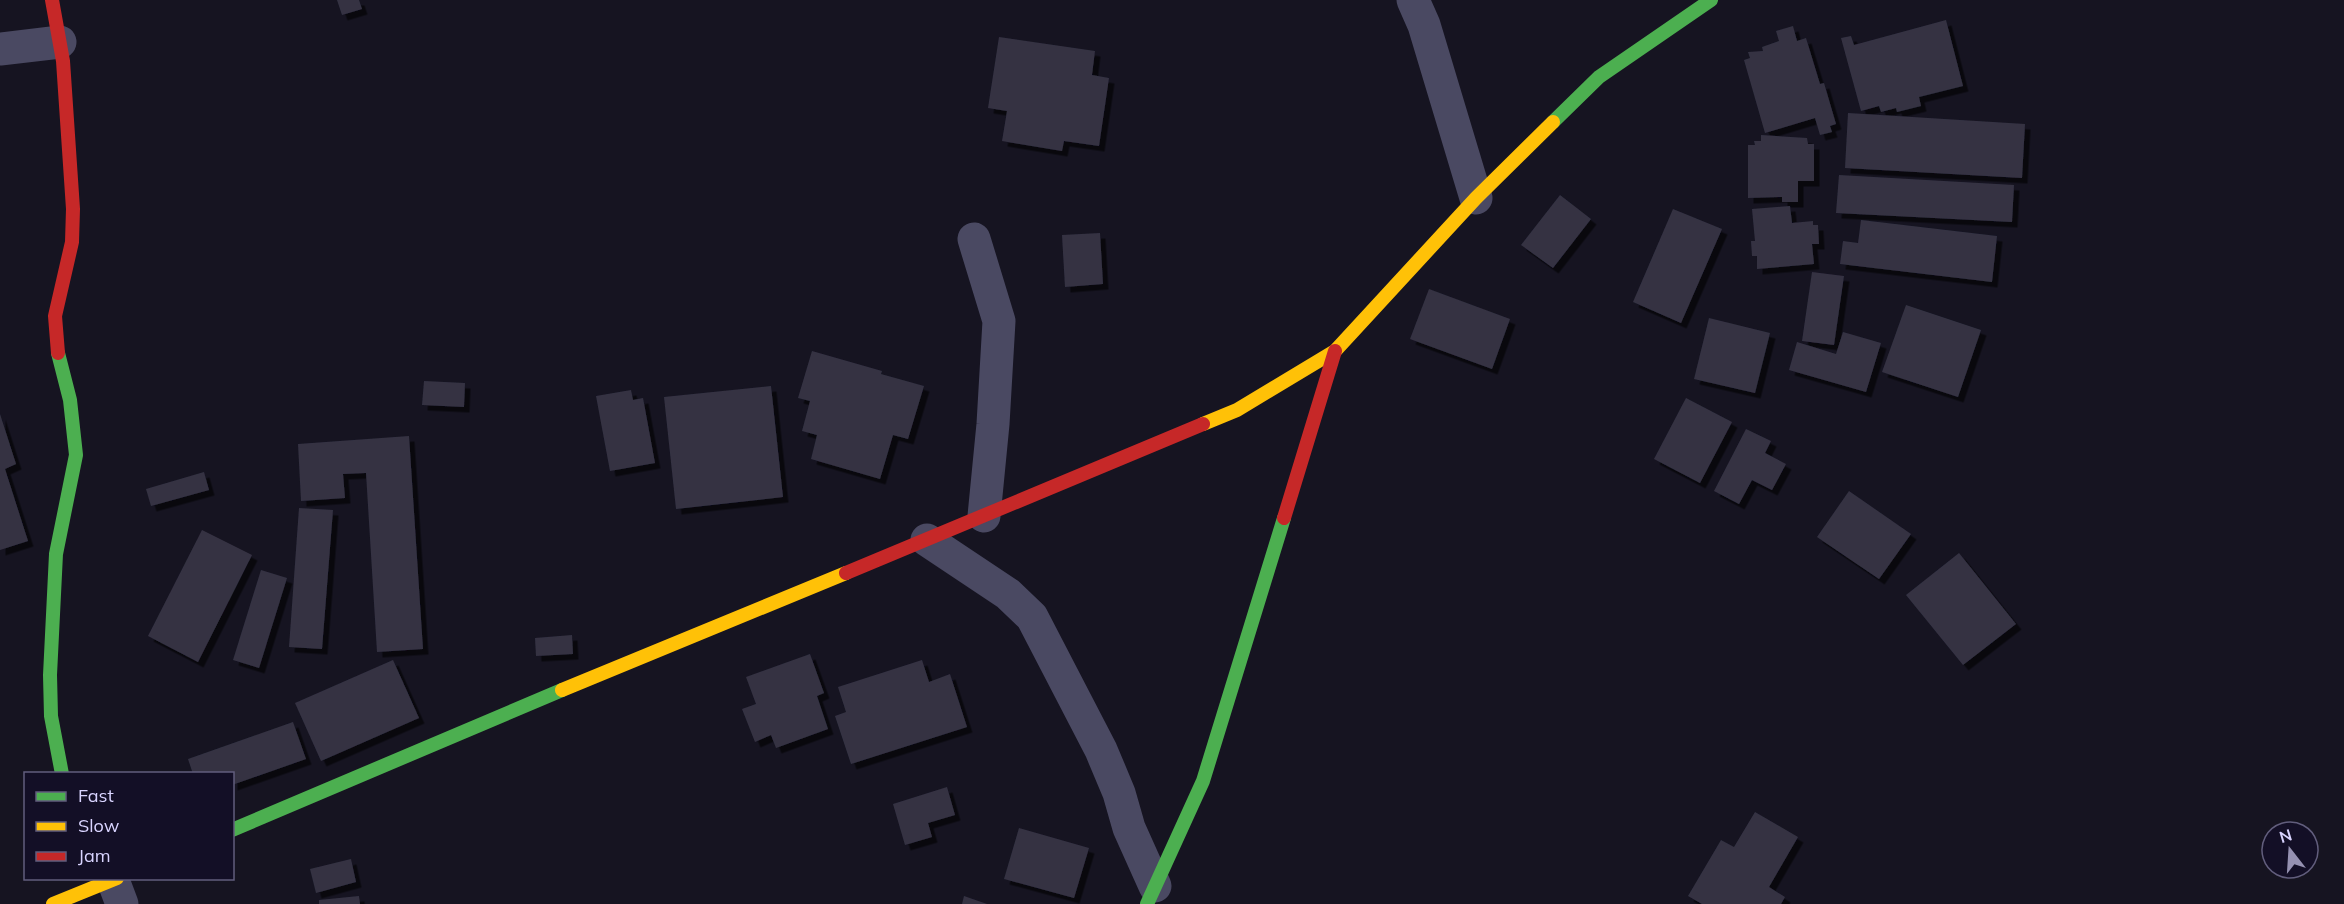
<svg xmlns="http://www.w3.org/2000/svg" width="2344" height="904" font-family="Mulish,sans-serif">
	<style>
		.building { fill: #343243; filter: url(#shadow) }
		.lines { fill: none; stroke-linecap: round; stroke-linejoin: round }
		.street { stroke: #4a4962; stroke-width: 33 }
		.fast { stroke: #4caf50; stroke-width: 14 }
		.slow { stroke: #ffc107; stroke-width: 14 }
		.jam { stroke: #c62828; stroke-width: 14 }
	</style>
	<defs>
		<filter id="shadow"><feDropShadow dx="5.5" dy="5.5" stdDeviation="0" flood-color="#0009"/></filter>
	</defs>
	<rect width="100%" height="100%" fill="#161421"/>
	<!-- building -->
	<g class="building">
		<path d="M337,0h22l3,9 -20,6z"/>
		<path d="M1946,20l17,66 -44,11 2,9 -24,6 -1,-4 -15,4 -2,-6 -18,5 -20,-73 10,-2 3,9z"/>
		<path d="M1793,26l4,15 9,-3 14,46 4,-1 12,41 -6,2 2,6 -12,3 -5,-17 -50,15 -21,-73 6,-2 -2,-6 15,-1 -1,-4 17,-6 -3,-10z"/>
		<path d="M999,37l96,14 -3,24 17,3 -10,68 -35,-5 -2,10 -60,-10 5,-30 -19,-3z"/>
		<path d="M1848,113l177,11 -3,54 -177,-10z"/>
		<path d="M1761,135l46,3 1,6h6v37h-16v21h-16v-5l-34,1v-53h7l-1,-4h7z"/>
		<path d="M1839,175l175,10 -2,37 -176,-9z"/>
		<path d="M1560,195l31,24 -38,49 -32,-23z"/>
		<path d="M1790,206l2,17 21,-2v4h5l1,19h-7l2,20 -57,5v-13h-5l-1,-15h4l-3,-32z"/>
		<path d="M1673,209l49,20 -41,94 -48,-21z"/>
		<path d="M1861,220l136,16 -5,46 -152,-18 3,-23 15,2z"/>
		<path d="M1100,233l3,51 -38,3 -3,-52z"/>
		<path d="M1812,272l32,4 -10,69 -32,-4z"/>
		<path d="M1429,289l81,30 -18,50 -82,-30z"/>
		<path d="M1906,305l75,25 -23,67 -76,-25z"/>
		<path d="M1709,318l61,15 -15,60 -61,-14z"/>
		<path d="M1843,332l38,11 -15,49 -77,-22 8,-28 39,12z"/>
		<path d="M812,351l70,20 -1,3 43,12 -16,53 -15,-4 -13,44 -69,-20 6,-24 -15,-4 8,-30 -12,-3z"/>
		<path d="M424,381l41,2 -1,24 -42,-2z"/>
		<path d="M771,386l12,111 -107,12 -12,-112z"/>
		<path d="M631,390l2,10 10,-2 12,65 -45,8 -14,-75z"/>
		<path d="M1686,398l46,24 -32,61 -46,-24z"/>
		<path d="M0,414l16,50 -11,5 23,72 -28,9z"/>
		<path d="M1746,429l25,12 -6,12 21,11 -14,26 -20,-10 -13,24 -25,-13z"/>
		<path d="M409,436l14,213 -46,3 -11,-179 -23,1 2,24 -44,3 -3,-57z"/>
		<path d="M204,472l5,18 -58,16 -5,-17z"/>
		<path d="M1849,491l62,43 -32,45 -62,-42z"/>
		<path d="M299,508l34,2 -11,139 -33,-2z"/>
		<path d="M202,530l50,25 -54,107 -50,-26z"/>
		<path d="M1959,553l57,71 -53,41 -57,-70z"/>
		<path d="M261,570l26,8 -28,90 -26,-8z"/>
		<path d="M572,635l1,19 -37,2 -1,-18z"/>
		<path d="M810,654l14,39 -7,3 11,33 -52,19 -5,-13 -16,7 -13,-33 14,-5 -10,-27z"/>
		<path d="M393,660l26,58 -98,43 -26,-58z"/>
		<path d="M922,660l7,22 21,-8 17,53 -116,37 -16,-48 11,-4 -8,-25z"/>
		<path d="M293,722l13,37 -74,26v-11h-39l-5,-15z"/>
		<path d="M947,787l8,28 -27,8 4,14 -27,8 -12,-41z"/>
		<path d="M1755,812l43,25 -29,50 16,10 -4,7h-79l-14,-8 33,-56 13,7z"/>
		<path d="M1019,828l70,20 -15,50 -70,-19z"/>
		<path d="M351,859l5,23 -40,11 -6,-24z"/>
		<path d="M359,896l1,8h-41v-4z"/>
		<path d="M964,896l23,8h-25z"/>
	</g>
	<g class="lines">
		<!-- street -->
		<g class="street">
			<path d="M1413,0l11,25 52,173"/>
			<path d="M0,49l60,-7"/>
			<path d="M974,239l25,82 -6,103 -9,92"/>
			<path d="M927,540l81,54 24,23 69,133 18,43 10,35 26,58"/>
			<path d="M113,880l9,24"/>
		</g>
		<!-- fast -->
		<g class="fast">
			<path d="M1553,122l46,-45 112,-77"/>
			<path d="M58,353l12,47 6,55 -20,99 -6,121 1,41 11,58"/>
			<path d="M232,830l330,-140"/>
			<path d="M1147,904l56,-123 81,-263"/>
		</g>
		<!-- slow -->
		<g class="slow">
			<path d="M1203,424l34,-14 98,-59 141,-153 77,-76"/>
			<path d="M562,690l284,-117"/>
			<path d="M53,904l64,-26"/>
		</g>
		<!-- jam -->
		<g class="jam">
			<path d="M52,0l11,61 10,148 -1,33 -17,74 3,37"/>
			<path d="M1284,518l51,-167"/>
			<path d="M846,573l357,-149"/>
		</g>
	</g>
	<!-- legend -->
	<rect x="24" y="772" width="210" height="108" fill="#130f26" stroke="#625e7d" stroke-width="1.5"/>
	<rect x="36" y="792" width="30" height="9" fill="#4caf50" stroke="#625e7d" stroke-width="1.5"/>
	<text x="78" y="802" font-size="18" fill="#d9d4ff">Fast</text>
	<rect x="36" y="822" width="30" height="9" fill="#ffc107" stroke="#625e7d" stroke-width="1.5"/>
	<text x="78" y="832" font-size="18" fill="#d9d4ff">Slow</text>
	<rect x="36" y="852" width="30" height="9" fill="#c62828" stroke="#625e7d" stroke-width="1.5"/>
	<text x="78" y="862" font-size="18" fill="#d9d4ff">Jam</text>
	<!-- north arrow -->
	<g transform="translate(2290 850) rotate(343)"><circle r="28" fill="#130f26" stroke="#625e7d" stroke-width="1.5"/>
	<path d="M0-4.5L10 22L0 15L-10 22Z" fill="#9591b1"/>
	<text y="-9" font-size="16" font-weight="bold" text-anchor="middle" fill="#d9d4ff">N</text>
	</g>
</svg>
